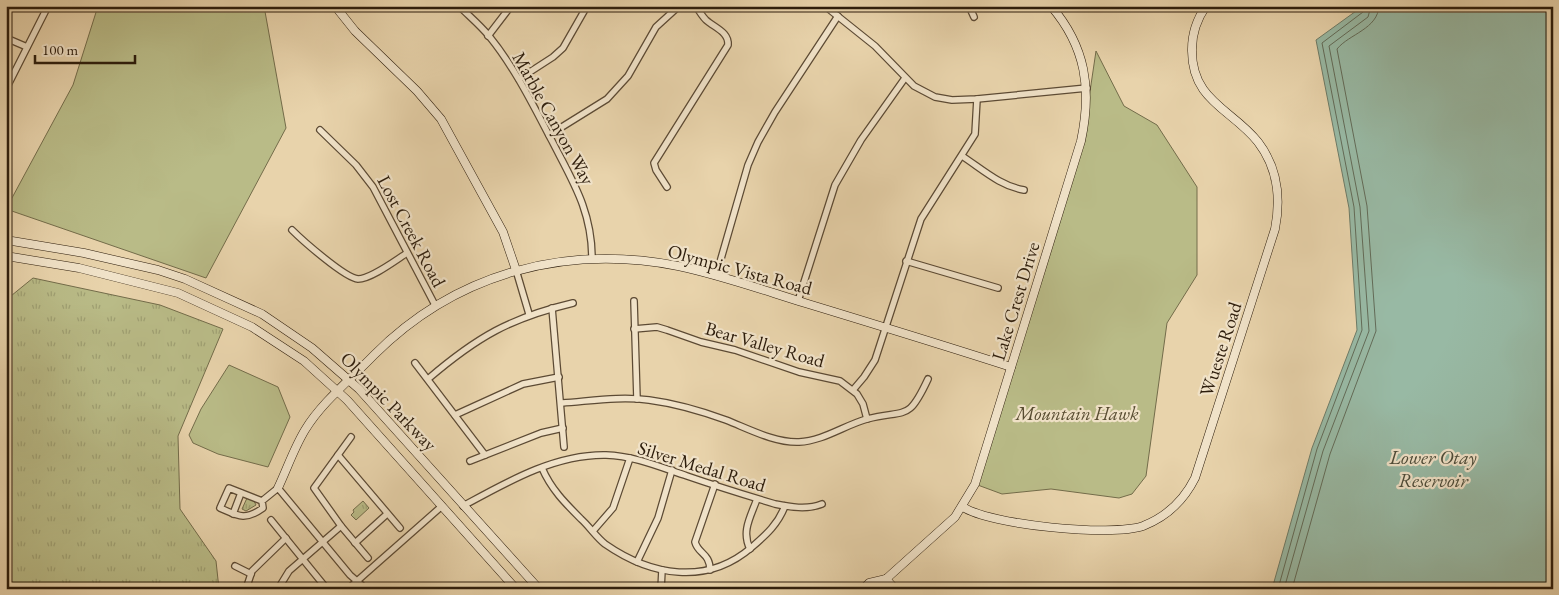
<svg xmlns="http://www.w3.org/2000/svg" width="1559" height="595" font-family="'EB Garamond',serif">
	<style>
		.grass { fill: url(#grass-tufts); stroke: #736c4a }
		.park { fill: #b9bb87; stroke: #736c4a }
		.water { fill: #98b9a4; stroke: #6d7b67 }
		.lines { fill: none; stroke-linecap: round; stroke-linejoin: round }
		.shore { stroke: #626b58; stroke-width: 1 }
		.street-casing { stroke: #5c4a34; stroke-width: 8 }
		.secondary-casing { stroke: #2d1d0c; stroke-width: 9 }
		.street { stroke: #f0e2c8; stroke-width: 5.5 }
		.secondary { stroke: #f0e2c8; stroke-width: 8 }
		.labels { text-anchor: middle; stroke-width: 4.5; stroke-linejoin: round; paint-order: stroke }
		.street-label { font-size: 19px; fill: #2d1d0c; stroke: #f0e2c8 }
		.park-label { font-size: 19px; font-style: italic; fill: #574c31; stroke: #f0e2c8 }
		.water-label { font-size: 20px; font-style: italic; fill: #4d4c3a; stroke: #f0e2c8 }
	</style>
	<defs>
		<pattern id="grass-tufts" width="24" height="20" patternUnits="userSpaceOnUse" patternTransform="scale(1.25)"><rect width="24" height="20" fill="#b9bb87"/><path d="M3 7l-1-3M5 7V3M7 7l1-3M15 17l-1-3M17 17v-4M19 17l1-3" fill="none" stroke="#9fa073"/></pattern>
	</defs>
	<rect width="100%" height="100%" fill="#e8d3ab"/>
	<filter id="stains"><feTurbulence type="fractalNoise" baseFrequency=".004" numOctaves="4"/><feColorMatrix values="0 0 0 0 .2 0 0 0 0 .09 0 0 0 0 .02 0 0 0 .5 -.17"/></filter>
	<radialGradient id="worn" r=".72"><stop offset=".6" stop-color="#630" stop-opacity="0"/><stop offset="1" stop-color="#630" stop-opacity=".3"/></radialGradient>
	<!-- grass -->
	<g class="grass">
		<path d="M33,278l127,27 63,24 -45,107 2,73 36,52 3,28h-213v-289z"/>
		<path d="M247,498l7,3 2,4 -10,6 -4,-2z"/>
		<path d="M363,501l6,7 -13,12 -5,-5 3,-3 -1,-2z"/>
	</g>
	<!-- park -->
	<g class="park">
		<path d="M98,6h166l22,122 -80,150 -200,-69 67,-124z"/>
		<path d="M1096,51l28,55 33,19 40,62v88l-30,48 -21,153 -14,18 -13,4 -68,-9 -49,5 -27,-10 110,-359z"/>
		<path d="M229,365l49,22 12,30 -22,50 -50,-13 -25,-11 -4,-8 12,-26z"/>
	</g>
	<!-- water -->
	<path class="water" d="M1363,6h190v583h-281l40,-141 45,-118 -8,-122 -33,-168z"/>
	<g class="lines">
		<!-- shore -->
		<g class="shore">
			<path d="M1278,589l39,-140 45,-119 -8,-123 -32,-164 41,-31 2,-6"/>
			<path d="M1284,589l39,-138 46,-120 -9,-124 -31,-161 39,-29 3,-11"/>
			<path d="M1292,589l38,-135 46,-123 -9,-125 -30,-157c12,-15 41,-20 42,-43"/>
		</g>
		<!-- street casing -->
		<g class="street-casing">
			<g id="street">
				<path d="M459,6c10,10 21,19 30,30 26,32 44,69 63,105 21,41 40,70 40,118"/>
				<path d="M825,6l50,40 39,40 21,11 17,3 25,-1 110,-11"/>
				<path d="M969,6l5,11"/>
				<path d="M488,36l23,-30"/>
				<path d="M6,38l21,9"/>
				<path d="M519,79l34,-22 10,-9 24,-42"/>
				<path d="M6,89l42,-83"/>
				<path d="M320,130l36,35 17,22 62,118"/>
				<path d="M549,135l58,-36 21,-23 28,-49 23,-21"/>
				<path d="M962,156c20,13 38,30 62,34"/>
				<path d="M667,187l-11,-17 -2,-7 74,-118c1,-13 -13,-17 -22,-25 -4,-4 -7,-9 -10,-14"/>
				<path d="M292,230c10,10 53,48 66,49 13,0 38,-19 49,-26"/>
				<path d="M906,261l92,27"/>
				<path d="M516,270l13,44"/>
				<path d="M716,276l32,-111 10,-23 17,-30 63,-96"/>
				<path d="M634,301l3,98"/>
				<path d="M798,301l37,-116 26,-45 44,-62"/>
				<path d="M552,308l12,139"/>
				<path d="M634,329l23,-2 10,3 34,12 34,8 64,22 41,9 17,13 6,10 4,15"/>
				<path d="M415,363l70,92"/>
				<path d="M428,379c49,-42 82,-61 145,-76"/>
				<path d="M853,390l11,-13 11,-17 46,-141 54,-85 2,-35"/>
				<path d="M562,403c29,-2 58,-7 87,-3 23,3 55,12 77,20 23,9 49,23 73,22 24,-1 46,-17 68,-23 40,-10 41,3 61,-40"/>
				<path d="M455,415l68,-31 36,-7"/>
				<path d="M351,437l-37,51 27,38 27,32"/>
				<path d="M338,455l62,73"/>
				<path d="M470,461l71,-28 22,-5"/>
				<path d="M542,468c9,21 23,35 39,51 8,7 15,18 24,25 46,32 102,42 147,3 15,-13 26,-23 33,-41"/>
				<path d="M262,501l1,7c-18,13 -25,8 -43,0l9,-20 33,13 16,-13 72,87 16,14"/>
				<path d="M463,506c44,-24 92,-52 143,-51 29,1 54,12 81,21 29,10 58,19 88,28 15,3 32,6 47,0"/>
				<path d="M233,514l8,-21"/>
				<path d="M271,520l56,69"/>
				<path d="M593,531l20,-23 17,-50"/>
				<path d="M355,543l32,-29"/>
				<path d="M750,549c-9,-18 1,-33 7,-50"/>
				<path d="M637,562l21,-44 14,-48"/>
				<path d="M235,566l16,8"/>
				<path d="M710,570c0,-17 -12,-16 -15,-28l20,-58"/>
				<path d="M246,589l6,-18 34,-33"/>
				<path d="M278,589l11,-18 52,-45"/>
				<path d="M348,589l94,-83"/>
				<path d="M661,589l1,-19"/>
			</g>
		</g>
		<!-- secondary casing -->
		<g class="secondary-casing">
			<g id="secondary">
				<path d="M335,6l20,25 62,60 24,28 62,113 13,38"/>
				<path d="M6,240l78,13 74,17 27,9 77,35 50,34 47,41 180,200"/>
				<path d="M6,256l73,12 99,25 74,34 52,34 43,39 169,189"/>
				<path d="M278,488c9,-19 16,-40 27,-58 17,-28 46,-51 69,-75 82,-82 191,-111 304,-89 43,9 85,24 127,37 69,21 138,42 206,64"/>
				<path d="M963,507c27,18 149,30 180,19 23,-9 41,-26 52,-48l80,-249c6,-31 3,-61 -17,-87 -26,-33 -67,-41 -66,-93 0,-16 5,-30 14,-43"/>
				<path d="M886,579l9,10"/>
				<path d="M863,589l6,-6 17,-4"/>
				<path d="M880,589l6,-10 69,-62 20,-33 106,-343c11,-52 5,-94 -30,-135"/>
			</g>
		</g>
		<!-- street -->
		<use href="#street" class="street"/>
		<!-- secondary -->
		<use href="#secondary" class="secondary"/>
	</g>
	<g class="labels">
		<!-- street labels -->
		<g class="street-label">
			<text transform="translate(554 118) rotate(61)" y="7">Marble Canyon Way</text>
			<text transform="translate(412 231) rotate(62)" y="7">Lost Creek Road</text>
			<text transform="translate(740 269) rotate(15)" y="7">Olympic Vista Road</text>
			<text transform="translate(1015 301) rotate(-73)" y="7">Lake Crest Drive</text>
			<text transform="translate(765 344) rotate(16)" y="7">Bear Valley Road</text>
			<text transform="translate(1220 349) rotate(-72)" y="7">Wueste Road</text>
			<text transform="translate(389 401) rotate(46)" y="7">Olympic Parkway</text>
			<text transform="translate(702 466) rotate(17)" y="7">Silver Medal Road</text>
		</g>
		<!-- park labels -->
		<g class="park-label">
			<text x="1077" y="420">Mountain Hawk</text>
		</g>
		<!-- water labels -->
		<g class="water-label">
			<text x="1433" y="464">Lower Otay<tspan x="1433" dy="23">Reservoir</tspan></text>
		</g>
	</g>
	<!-- margin -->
	<rect width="1559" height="595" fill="none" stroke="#e8d3ab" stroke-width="25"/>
	<rect x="8" y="8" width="1544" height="580" fill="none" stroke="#2d1d0c" stroke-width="2.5"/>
	<rect x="12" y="12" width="1534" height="570" fill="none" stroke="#2d1d0c"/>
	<!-- scale -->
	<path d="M35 55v8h100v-8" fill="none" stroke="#2d1d0c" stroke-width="2.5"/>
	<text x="42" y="55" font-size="15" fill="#2d1d0c" stroke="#f0e2c8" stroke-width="4" paint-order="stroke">100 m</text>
	<rect width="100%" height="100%" filter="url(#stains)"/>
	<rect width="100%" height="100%" fill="url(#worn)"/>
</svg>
